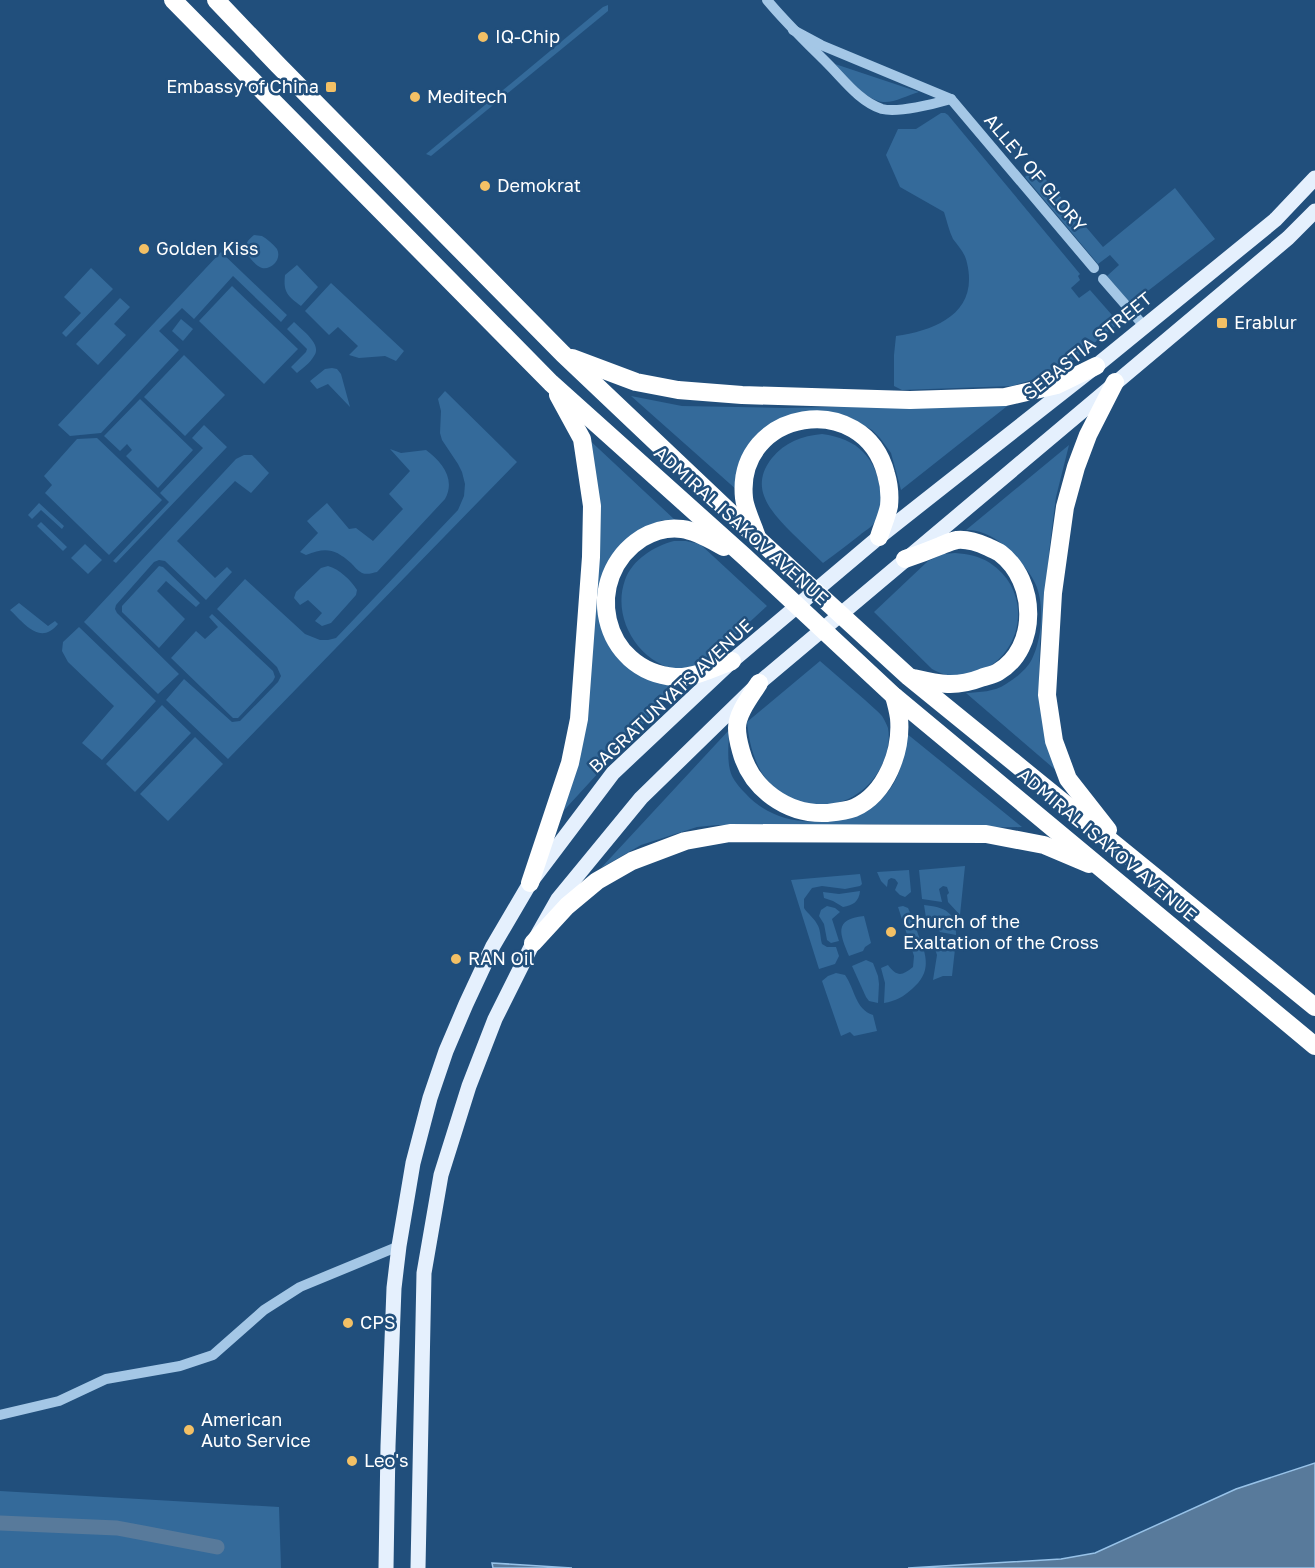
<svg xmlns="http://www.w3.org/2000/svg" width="1315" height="1568" font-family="'Golos Text',sans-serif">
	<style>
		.green { fill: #346a9a }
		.water { fill: #587a9b; stroke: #97c2e8; stroke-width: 1.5 }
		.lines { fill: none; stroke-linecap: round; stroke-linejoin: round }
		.canal { stroke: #587a9b; stroke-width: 15 }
		.minor { stroke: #a4c7e6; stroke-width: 10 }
		.major { stroke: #e5f0fd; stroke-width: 15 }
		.highway { stroke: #fff; stroke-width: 18 }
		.poi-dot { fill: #f3c065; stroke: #214f7c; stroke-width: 2 }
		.labels { text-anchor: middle; stroke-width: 5; stroke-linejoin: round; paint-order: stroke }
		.poi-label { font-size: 18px; fill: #fff; stroke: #214f7c; text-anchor: start }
		.street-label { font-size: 18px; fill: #fff; stroke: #214f7c }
	</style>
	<rect width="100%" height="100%" fill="#214f7c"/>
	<!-- green -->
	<g class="green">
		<path d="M608,5v6l-177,145 -5,-2 177,-147z"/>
		<path d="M835,64l84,28c-11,3 -25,11 -36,10 -18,-2 -36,-26 -48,-38z"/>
		<path d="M941,113h4l3,2 132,159 -2,2 2,4 -9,8 8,10 11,-8 29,33 -51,41 -23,12 -33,10 -110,4 -8,-4v-31l2,-19c40,-6 83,-23 71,-73 -2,-10 -8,-16 -14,-24 -4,-8 -6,-18 -9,-27l-44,-25 -14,-32 12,-26h18z"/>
		<path d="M1036,168l67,79 72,-59 40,51 -84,65 -24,-28 12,-11 -9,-10 -12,9 -73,-87z"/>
		<path d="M254,235l8,1c5,3 11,8 15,13 5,10 -5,21 -15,19 -8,-3 -13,-12 -18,-18 2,-7 4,-10 10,-15z"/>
		<path d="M221,252l66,63 -6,7 -48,-46 -39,43 -12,-11 -23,23 20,19 -78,83 -31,3 -12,-11z"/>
		<path d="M297,265l21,22 -17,19c-13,-10 -18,-13 -16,-31z"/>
		<path d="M91,268l22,21 -47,48 -4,-4 19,-20 -17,-16z"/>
		<path d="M331,283l73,68 -8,10 -11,-5 -26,2 -10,-3 9,-9 -20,-19 -9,8 -24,-24z"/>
		<path d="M232,286l66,63 -34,35 -65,-63z"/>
		<path d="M120,298l10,9 -16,17 12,11 -28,30 -22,-21z"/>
		<path d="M181,319l12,10 -10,12 -11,-10z"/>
		<path d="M294,322c8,8 29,23 20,34 -4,7 -11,12 -17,17l-6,-6 15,-15 1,-3 -20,-20z"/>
		<path d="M184,355l41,40 -40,41 -41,-39z"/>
		<path d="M332,368l5,1 4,5 9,33 -22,-23 -11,5 -7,-8 15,-12z"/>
		<path d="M445,391l72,71 -289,297 -62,-59 18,-21 48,43 8,-1 38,-39 3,-6 -4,-9 -60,-58 28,-30 60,55 15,6h8l8,-2 122,-128 6,-14 1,-12 -3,-12 -4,-8 -16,-24 -2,-7 1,-22 -3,-12z"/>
		<path d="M631,396l51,10 102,2 227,-5 -110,87 -10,-37 -11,-15 -8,-8 -27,-15 -19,-3 -34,2 -15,7 -39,70z"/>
		<path d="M140,399l53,51 -35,38 -32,-32 6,-6 -5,-6 -7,7 -16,-15z"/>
		<path d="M204,425l23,22 -111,116 -3,-2 56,-59 -9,-9 43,-45 -11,-10z"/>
		<path d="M822,434c36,5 54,23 59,59 1,9 -1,23 -7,30 -3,5 -10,8 -14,12 -12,9 -24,19 -37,28 -10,-10 -20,-19 -30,-29 -22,-22 -45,-46 -21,-76 13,-16 30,-22 50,-24z"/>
		<path d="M584,435l91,85h-12l-13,5 -34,25 -8,13 -7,18 8,63 8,13 21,17 15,6 26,5 -123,134 27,-81z"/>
		<path d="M97,438l65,62 -53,55 -64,-62 7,-8 -8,-9 33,-37z"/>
		<path d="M1069,445l-13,52 -6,47 -10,100 -1,36 27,99 -100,-86c14,-1 28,-1 40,-9 10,-6 21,-15 26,-25 10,-20 13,-56 3,-76 -6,-13 -16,-22 -25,-32 -12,-12 -28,-22 -44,-21z"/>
		<path d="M390,449l11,4 25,-3c16,12 30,29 19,49l-68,73c-5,1 -10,3 -15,1 -4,-2 -8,-7 -11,-10 -16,-14 -25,-16 -45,-8l-6,-3 18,-19 -11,-12 20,-18 22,26 7,-1 17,13 30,-32 -14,-15 21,-23z"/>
		<path d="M244,455h8l17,18 -18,20 -16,-12 -58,60 38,37 12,-11 5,5 -26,28 -41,-39 -6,-1 -5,2 -38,43 -1,4 2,4 62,61 -21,20 -74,-72 152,-163z"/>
		<path d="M39,503l25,23 -2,3 -21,-19 -9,9 -4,-4z"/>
		<path d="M41,522l26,25 -4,4 -26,-25z"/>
		<path d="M674,541h12l14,3 67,62c-15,14 -29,27 -44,41 -6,6 -13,15 -21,18 -6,2 -15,6 -22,5 -40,-5 -69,-51 -55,-90 7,-20 29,-34 49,-39z"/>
		<path d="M85,544l17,16 -14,14 -17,-16z"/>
		<path d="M955,553c13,1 24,3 35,10 44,29 34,93 -14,110 -17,6 -29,4 -44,-4l-58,-57 54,-51 15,-7z"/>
		<path d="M159,566l4,1 37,36 -4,4 -30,-26 -9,10 28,28 -26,29 -37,-36v-6z"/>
		<path d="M328,566c11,3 23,14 29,24l-1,5 -25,28 -9,3 -7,-5 7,-8 -14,-13 -8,5 -6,-7 2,-6 25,-24z"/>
		<path d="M19,603l29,23 7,-5 3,3c-18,22 -34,-1 -48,-14z"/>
		<path d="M212,614l61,57 2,6 -2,4 -35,37h-5l-62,-60 25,-27 9,8 13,-12 -9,-10z"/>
		<path d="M79,627l77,74 -54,59 -20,-17 32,-37 -46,-44 -6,-11 1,-9z"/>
		<path d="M820,661c15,13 30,26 45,39 5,5 12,10 17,16 2,3 5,9 6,12 2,10 0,23 -4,32 -18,46 -71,59 -109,28 -19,-15 -26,-44 -28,-66z"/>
		<path d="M162,705l29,28 -56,59 -29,-28z"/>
		<path d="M729,730c0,14 -3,32 3,46 3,6 9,13 14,18 18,20 47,30 74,27 8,-1 15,-4 23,-6 12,-3 24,-4 34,-12 21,-17 28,-43 29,-70l116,94 -48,1 -36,-3 -70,-1 -40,2 -111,-1 -20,2 -56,18 -40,23z"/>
		<path d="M195,737l28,27 -55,57 -28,-27z"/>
		<path d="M965,866l-5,49 -12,-13 -1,-7 2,-2 -2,-6 -4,-1 -4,3 3,13 -20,-3 -3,-29z"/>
		<path d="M909,870l2,22 -6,5 -5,-2 -5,-5 3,-7 -3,-4 -4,-1 -3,2 -1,7 -6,-6 -4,-9z"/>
		<path d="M860,874l2,10 -2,2 -15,3 -23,-3 -10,2 -8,11v9c4,6 10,10 13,16 4,6 3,14 5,20l5,3h9l3,9 -4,8 -16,5 -28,-89z"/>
		<path d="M860,891c-1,11 -7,14 -17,16l-10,-6 -9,-3 -1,-6 16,2z"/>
		<path d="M924,905c20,2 33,7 32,30l-16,-3 -3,-5 -10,-3z"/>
		<path d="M827,906l8,2 5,4 -8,7 7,22 -8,2 -4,-3 -3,-16 -5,-8 2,-6z"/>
		<path d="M903,906l5,2c4,8 7,17 10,26 9,22 14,38 -6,55 -9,8 -16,12 -28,14l1,-20 -4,-15 7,-3c9,12 14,11 25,2l1,-11 -16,-49z"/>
		<path d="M864,916l7,27 -6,4 -2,4 -14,5c-9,-22 -16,-37 15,-40z"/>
		<path d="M937,938l19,2 -4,36h-9l-10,4 4,-25 -4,-12z"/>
		<path d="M866,960l7,3 5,13 1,8 -1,19 -9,-2 -3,-4 -14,-31z"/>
		<path d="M836,973l9,2c10,14 10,34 28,40l4,16 -23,5 -4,-4 -9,4 -19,-55 6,-5z"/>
		<path d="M0,1491l279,16 2,61h-281z"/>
	</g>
	<!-- water -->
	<g class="water">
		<path d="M1315,1463v105h-407l153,-9 34,-6 141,-64z"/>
		<path d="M492,1563l80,5h-79z"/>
	</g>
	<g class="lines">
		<!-- canal -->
		<path class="canal" d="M0,1523l117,5 100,19"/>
		<!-- minor -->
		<g class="minor">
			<path d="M767,0c19,23 40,43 61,64 16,16 32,38 54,45 16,4 52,-5 69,-10"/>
			<path d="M793,30l28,15 130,54 143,169"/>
			<path d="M1103,279l41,47"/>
			<path d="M0,1415l59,-14 47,-22 74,-13 33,-11 51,-45 36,-23 99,-41"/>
		</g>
		<!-- major -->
		<g class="major">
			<path d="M386,1568l2,-122 6,-158 5,-42 14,-83 17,-65 16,-47 20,-47 27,-58 37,-63 83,-110 119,-112 147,-124 217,-171 179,-146 40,-42"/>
			<path d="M418,1568l6,-295 17,-98 28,-89 26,-67 38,-76 25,-44 83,-101 118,-115 529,-445 27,-27"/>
		</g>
		<!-- highway -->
		<g class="highway">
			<path d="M173,0l378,383 194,174 149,139 421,350"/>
			<path d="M216,0l62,65 285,289 194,184 152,139 406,330"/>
			<path d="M572,358l64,24 42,8 64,5 168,5 95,-3 52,-12 39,-19"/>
			<path d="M757,537c-4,-12 -12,-28 -13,-39 -9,-89 120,-110 142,-24 3,10 4,22 3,32 -2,10 -7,21 -10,31"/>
			<path d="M724,547c-13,-7 -27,-16 -42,-18 -14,-2 -28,2 -40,9 -61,39 -41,133 33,139 19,1 39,-9 57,-16"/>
			<path d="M905,559c12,-4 23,-8 35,-13 5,-2 11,-5 17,-6 10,-1 22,3 31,7 4,2 9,4 12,6 37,28 39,95 -2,119 -5,3 -12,4 -17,6 -26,10 -42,6 -68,0"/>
			<path d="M759,683c-8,13 -22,30 -22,45 0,8 2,16 4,23 10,38 46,64 86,62 9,-1 19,-2 27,-5 32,-14 48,-57 45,-90 -1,-7 -3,-15 -5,-22"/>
			<path d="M1108,830l-40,-51 -14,-38 -7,-46 6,-102 12,-86 11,-40 12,-32 27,-53"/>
			<path d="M530,883l40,-120 9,-44 12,-162 1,-51 -10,-67 -24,-44"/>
			<path d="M533,943l34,-37 30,-25 35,-20 53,-20 45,-8 256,1 58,11 45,19"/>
		</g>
	</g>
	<!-- markers -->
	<g class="poi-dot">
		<circle cx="483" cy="37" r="6"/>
		<rect x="325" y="81" width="12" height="12" rx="3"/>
		<circle cx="415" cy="97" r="6"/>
		<circle cx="485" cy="186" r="6"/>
		<circle cx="144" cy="249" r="6"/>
		<rect x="1216" y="317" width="12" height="12" rx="3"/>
		<circle cx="891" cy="932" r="6"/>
		<circle cx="456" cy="959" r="6"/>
		<circle cx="348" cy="1323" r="6"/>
		<circle cx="189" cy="1430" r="6"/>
		<circle cx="352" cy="1461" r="6"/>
	</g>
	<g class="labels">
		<!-- poi labels -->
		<g class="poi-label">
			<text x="495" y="43">IQ-Chip</text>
			<text x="319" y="93" text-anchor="end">Embassy of China</text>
			<text x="427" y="103">Meditech</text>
			<text x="497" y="192">Demokrat</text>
			<text x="156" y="255">Golden Kiss</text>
			<text x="1234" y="329">Erablur</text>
			<text x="903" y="928">Church of the<tspan x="903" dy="21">Exaltation of the Cross</tspan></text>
			<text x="468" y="965">RAN Oil</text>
			<text x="360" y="1329">CPS</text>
			<text x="201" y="1426">American<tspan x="201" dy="21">Auto Service</tspan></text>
			<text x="364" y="1467">Leo's</text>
		</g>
		<!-- street labels -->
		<g class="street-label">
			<text transform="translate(1035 173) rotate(50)" y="6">ALLEY OF GLORY</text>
			<text transform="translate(1088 346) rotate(-39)" y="6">SEBASTIA STREET</text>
			<text transform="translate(741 526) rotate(42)" y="6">ADMIRAL ISAKOV AVENUE</text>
			<text transform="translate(671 696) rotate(-43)" y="6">BAGRATUNYATS AVENUE</text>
			<text transform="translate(1107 845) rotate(40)" y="6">ADMIRAL ISAKOV AVENUE</text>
		</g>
	</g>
</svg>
